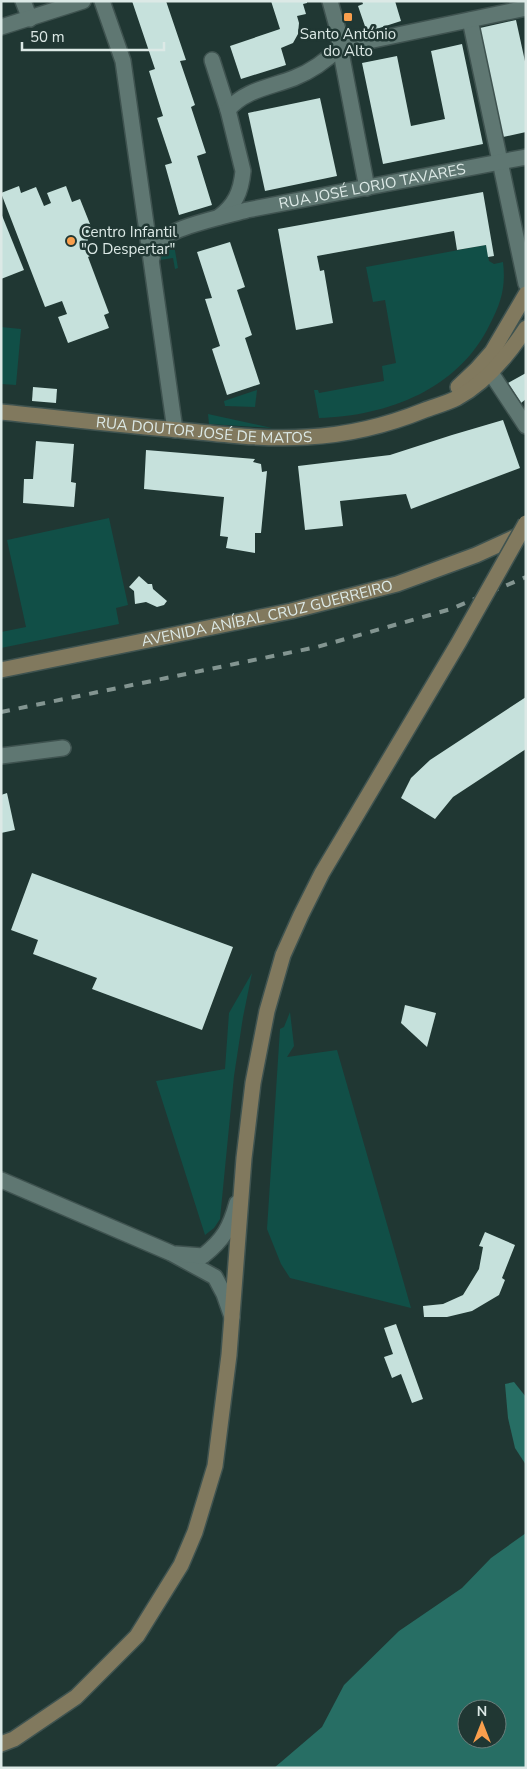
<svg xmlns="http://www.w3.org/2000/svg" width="527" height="1769" font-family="'Nunito Sans',sans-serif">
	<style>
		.green { fill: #114f47 }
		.water { fill: #276e64; fill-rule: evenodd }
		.building { fill: #c6e1dc }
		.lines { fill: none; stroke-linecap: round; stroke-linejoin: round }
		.street-casing { stroke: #3f5350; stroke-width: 18 }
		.secondary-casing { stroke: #3f5350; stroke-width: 18 }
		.street { stroke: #5f7772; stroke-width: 15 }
		.secondary { stroke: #81795e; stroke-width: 15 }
		.rail { stroke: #839591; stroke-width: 4; stroke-dasharray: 9 9; stroke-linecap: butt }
		.secondary-bridge-casing { stroke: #3f5350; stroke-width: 18; stroke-linecap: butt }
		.secondary-bridge { stroke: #81795e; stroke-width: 15 }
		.poi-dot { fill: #f99f4d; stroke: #203733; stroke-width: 2 }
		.labels { text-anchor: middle; stroke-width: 5; stroke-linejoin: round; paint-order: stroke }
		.poi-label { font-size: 15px; fill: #dce9e6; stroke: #203733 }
		.street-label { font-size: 15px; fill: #dce9e6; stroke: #203733 }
	</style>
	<rect width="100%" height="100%" fill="#203733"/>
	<!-- green -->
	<g class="green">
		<path d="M173,239l5,29 -3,1 -2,-11 -13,2 1,-14z"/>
		<path d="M486,245l3,16 5,3 9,-2c3,25 -2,41 -13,62 -31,65 -102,92 -171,94l-5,-28h4l1,3 65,-12 -2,-15 14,-3 -11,-63 -12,2 -7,-35z"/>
		<path d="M1,327l20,2 -5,56 -15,-1z"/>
		<path d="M257,390l-2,17 -30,-1 -1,-5z"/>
		<path d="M208,414l64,14 -63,-4z"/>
		<path d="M109,518l19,87 -12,3 3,16 -118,24v-16l25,-5 -19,-87z"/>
		<path d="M252,973l-9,44 -9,59 -14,143 -6,9 -9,7 -49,-154 69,-12 4,-56z"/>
		<path d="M290,1012l4,34 -7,11 50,-7 74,258 -121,-30 -9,-14 -14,-35 13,-200 4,-2z"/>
	</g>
	<!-- water -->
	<g class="water">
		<path d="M514,1382l12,15v68l-11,-17 -7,-30 -3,-34z"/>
		<path d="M526,1533v235h-252l48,-41 22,-42 55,-54 63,-43 29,-30zM467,1709h30v30h-30z"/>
	</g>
	<!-- building -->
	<g class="building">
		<path d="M132,1h34l20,59 -6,1 15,44 -4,2 15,46 -9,3 15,49 -33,10 -14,-50 7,-2 -15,-45 6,-2 -14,-45 6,-2z"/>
		<path d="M271,1h36v2l-4,1 3,10 -9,2 2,7 -1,11 -5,9 -12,5 5,17 -45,14 -11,-33 50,-17z"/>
		<path d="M362,1h33l6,20 -34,11 -9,-26 5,-2z"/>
		<path d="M516,20l10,46v66l-23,5 -23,-109z"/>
		<path d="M462,44l21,100 -100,20 -21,-101 35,-7 14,70 34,-7 -14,-68z"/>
		<path d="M320,98l17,78 -72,15 -17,-78z"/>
		<path d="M19,186l2,7 15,-6 8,19 7,-3 -4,-10 19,-7 6,16 8,-3 14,35 -5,2 -3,9 4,11 -2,1 21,56 -5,2 5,13 -41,15 -10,-26 9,-3 -5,-13 -17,6 -44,-114z"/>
		<path d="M483,192l11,64 -6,1 -2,-12 -29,5 -3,-19 -137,25 3,15 4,-1 9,53 -37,7 -18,-101z"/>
		<path d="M1,213l23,57 -23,9z"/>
		<path d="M230,242l15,45 -8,3 15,45 -7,3 15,46 -33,11 -15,-46 8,-3 -15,-47 7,-1 -15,-46z"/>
		<path d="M526,373v26l-5,4 -13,-20z"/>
		<path d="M33,387l24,2 -1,14 -24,-2z"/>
		<path d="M503,420l17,48 -109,41 -5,-15 -66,7 3,25 -38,4 -7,-64 92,-11 62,-20z"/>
		<path d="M36,441l38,3 -3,38 5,1 -2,24 -51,-4 1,-24h9z"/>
		<path d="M146,450l109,9 -2,3 8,2 1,8 5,-1 -6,62h-6v20l-29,-5 2,-11 -8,-1 4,-39 -80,-8z"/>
		<path d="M139,576l9,8h4l1,5 14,12 -3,4 -7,2 -11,-5 -11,2 -1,-13 -5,-4z"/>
		<path d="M526,697v52l-73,48 -18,22 -34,-21 10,-20 19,-18z"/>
		<path d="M7,793l8,37 -14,3v-38z"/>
		<path d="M32,873l201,74 -31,83 -110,-41 5,-11 -64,-24 5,-14 -27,-10z"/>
		<path d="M405,1005l31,8 -9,34 -26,-24z"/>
		<path d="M485,1232l30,13 -13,33 3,2 -6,15 -27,16 -25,6h-23l-1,-11 20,-2 20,-9 16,-26 4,-22 -4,-1z"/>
		<path d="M396,1324l27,75 -11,4 -11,-29 -9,4 -8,-21 9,-3 -9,-26z"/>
	</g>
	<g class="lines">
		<!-- street casing -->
		<g class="street-casing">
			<g id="street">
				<path d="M23,1l7,18"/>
				<path d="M102,1l21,60 52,369"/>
				<path d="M330,1l8,29 2,17 27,141"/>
				<path d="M470,20l56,264"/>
				<path d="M1,27l82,-26"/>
				<path d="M212,60l16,50"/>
				<path d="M219,217c16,-12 22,-25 24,-46l-15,-61c16,-20 43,-23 66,-32 18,-7 32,-17 46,-31l186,-39"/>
				<path id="s1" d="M152,258c1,-5 2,-11 5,-15 14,-16 69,-27 90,-33l279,-53"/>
				<path d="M491,373l35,53"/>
				<path d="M1,756l62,-8"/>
				<path d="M1,1180l170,73 44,24 9,17 8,23"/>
				<path d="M176,1254l27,2c21,-17 27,-28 34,-53"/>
			</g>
		</g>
		<!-- secondary casing -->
		<g class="secondary-casing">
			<g id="secondary">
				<path d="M458,387l19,-18 15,-17 34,-58"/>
				<path id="s2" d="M1,412c59,6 118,13 178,18 42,4 85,10 128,7 41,-2 81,-12 118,-27 11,-4 22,-7 32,-12 28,-15 52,-44 69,-70"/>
				<path id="s3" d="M1,670l290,-59 106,-27 79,-29 48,-22"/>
				<path d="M1,1744l13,-5 62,-42 61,-61 44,-71 14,-33 20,-66 14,-111 15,-197 9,-75 14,-72 16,-56 18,-40 21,-42 28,-47"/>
			</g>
		</g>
		<!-- street -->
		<use href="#street" class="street"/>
		<!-- secondary -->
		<use href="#secondary" class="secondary"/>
		<!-- rail -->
		<path class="rail" d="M1,712l316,-65 134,-38 75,-32"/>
		<!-- secondary-bridge casing -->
		<g class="secondary-bridge-casing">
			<path id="secondary-bridge" d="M350,826l109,-184 67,-119"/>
		</g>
		<!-- secondary-bridge -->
		<use href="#secondary-bridge" class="secondary-bridge"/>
	</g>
	<!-- markers -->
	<g class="poi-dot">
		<rect x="343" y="12" width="10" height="10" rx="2.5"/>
		<circle cx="71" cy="241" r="5"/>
	</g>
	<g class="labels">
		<!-- poi labels -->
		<g class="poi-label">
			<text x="348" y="39">Santo António<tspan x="348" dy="17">do Alto</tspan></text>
			<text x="81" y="237" text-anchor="start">Centro Infantil<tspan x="81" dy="17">"O Despertar"</tspan></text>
		</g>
		<!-- street labels -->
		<g class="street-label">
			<text dy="5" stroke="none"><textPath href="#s1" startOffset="240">RUA JOSÉ LORJO TAVARES</textPath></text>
			<text dy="5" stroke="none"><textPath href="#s2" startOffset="204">RUA DOUTOR JOSÉ DE MATOS</textPath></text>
			<text dy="5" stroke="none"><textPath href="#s3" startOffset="272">AVENIDA ANÍBAL CRUZ GUERREIRO</textPath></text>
		</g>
	</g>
	<!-- border -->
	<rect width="527" height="1769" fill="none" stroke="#dce9e6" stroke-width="5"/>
	<!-- north arrow -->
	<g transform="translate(482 1724)"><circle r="24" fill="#203733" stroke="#6b7e7b"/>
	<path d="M0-4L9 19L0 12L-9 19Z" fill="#f99f4d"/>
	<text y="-8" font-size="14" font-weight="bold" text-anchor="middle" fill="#dce9e6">N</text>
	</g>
	<!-- scale -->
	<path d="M22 42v8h142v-8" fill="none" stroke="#dce9e6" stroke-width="2.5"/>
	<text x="30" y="42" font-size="15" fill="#dce9e6" stroke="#203733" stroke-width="4" paint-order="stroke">50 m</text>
</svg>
